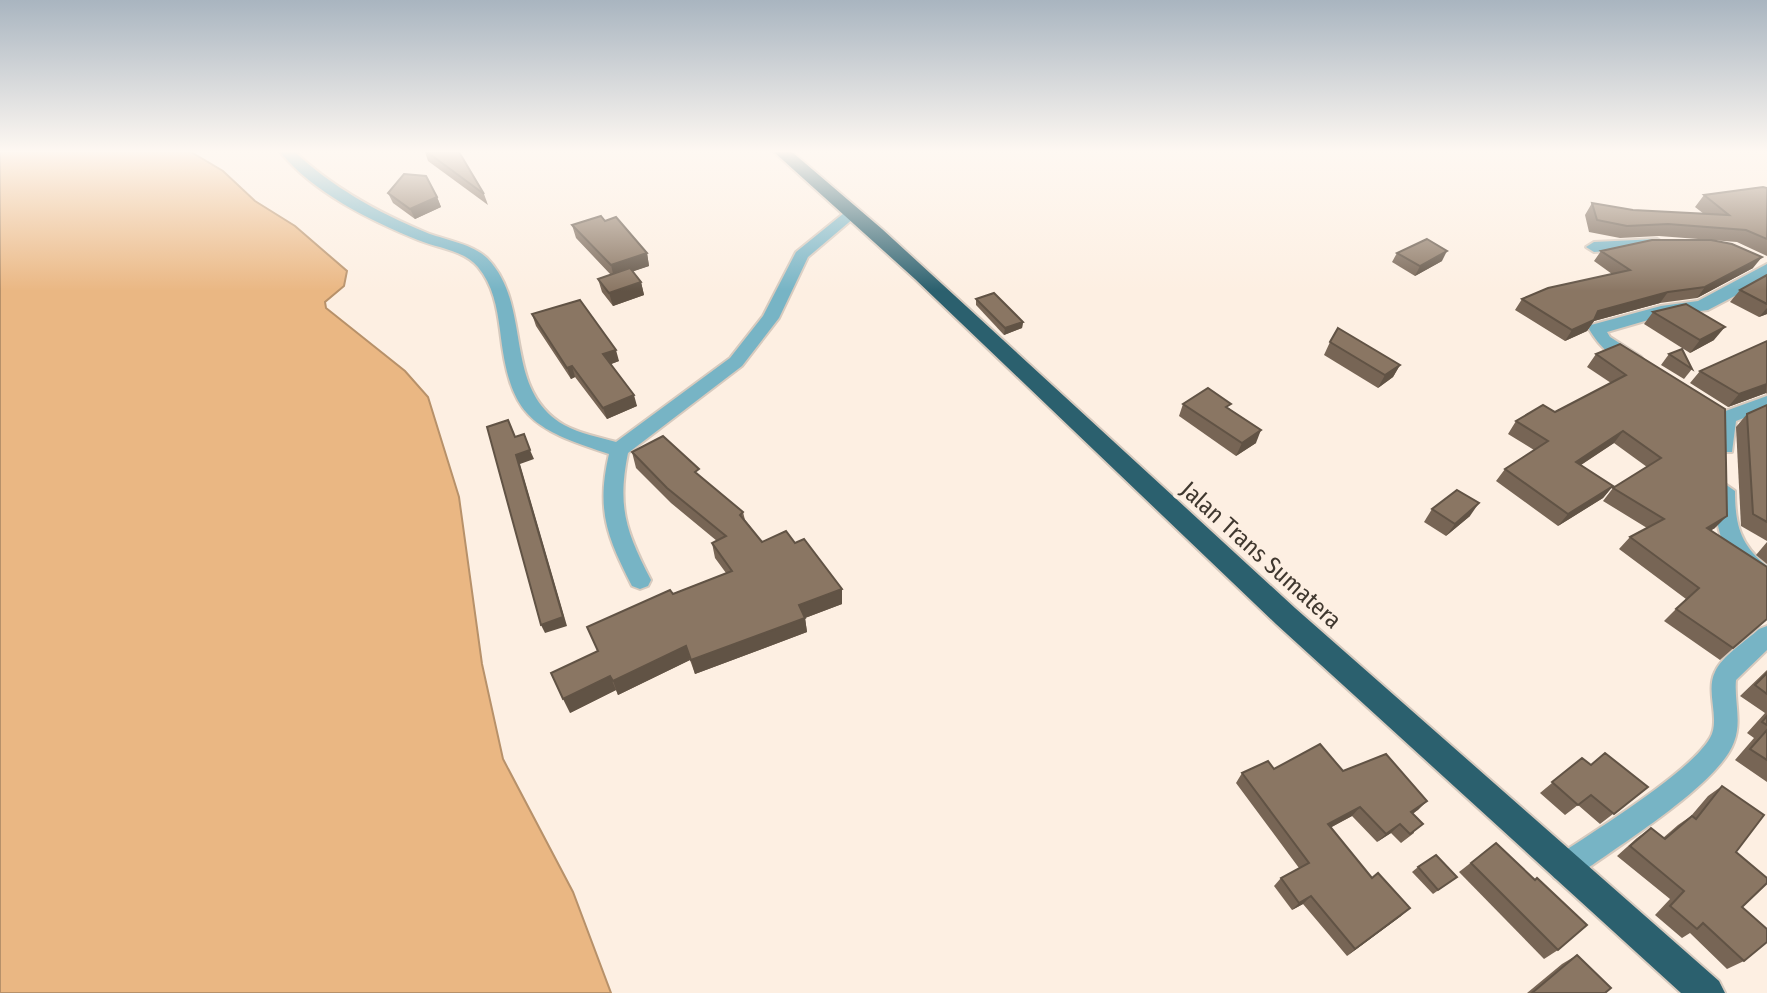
<svg xmlns="http://www.w3.org/2000/svg" width="1767" height="993" font-family="'Fira Sans Condensed',sans-serif">
	<style>
		.water { fill: #eab783; stroke: #b7916a; stroke-width: 2 }
		.lines { fill: none; stroke-linecap: round; stroke-linejoin: round }
		.minor-casing { stroke: #d7cabe; stroke-width: 4 }
		.highway-casing { stroke: #d7cabe; stroke-width: 4 }
		.minor { fill: #77b4c5; fill-rule: evenodd }
		.highway { fill: #2b606e; fill-rule: evenodd }
		.wall { fill: #776555 }
		.shaded-wall { fill: #615345 }
		.building { fill: #8a7663; stroke: #615345; stroke-width: 2 }
		.labels { text-anchor: middle; stroke-width: 8; stroke-linejoin: round; paint-order: stroke }
		.street-label { font-size: 24px; fill: #40382f; stroke: #fdefe2 }
	</style>
	<rect width="100%" height="100%" fill="#fdefe2"/>
	<!-- water -->
	<path class="water" d="M0,152h191l32,19 32,30 40,25 52,45 -3,15 -19,16 1,6 79,63 23,26 31,100 23,167 21,95 70,133 38,101h-611z"/>
	<g class="lines">
		<!-- minor casing -->
		<g class="minor-casing">
			<g id="minor">
				<path d="M280,152h15c37,35 82,60 130,80 19,8 46,11 62,26 47,48 14,130 77,167 16,9 35,12 52,17l114,-84 33,-42 33,-64 53,-43 12,3 -53,45 -29,61 -37,48 -114,87c-11,54 -2,79 23,127l-3,6 -8,3 -8,-3c-25,-49 -36,-76 -23,-132 -80,-26 -99,-38 -109,-124 -3,-23 -7,-45 -22,-63 -14,-17 -41,-19 -60,-27 -49,-20 -104,-47 -138,-88z"/>
				<path d="M1657,239l8,5 -3,3 -68,5 -8,-5 8,-5z"/>
				<path d="M1767,264v15l-59,31 -46,6 -55,16 3,5 31,20 3,4 -3,4c-20,5 -43,-20 -52,-36l2,-4 70,-19 37,-5z"/>
				<path d="M1767,396v13l-31,12 -4,31h-14l-3,-5 5,-34z"/>
				<path d="M1725,484l10,7c0,33 5,54 32,75v21c-41,-14 -53,-58 -52,-96z"/>
				<path d="M1767,626v24l-31,30c-2,20 6,42 -2,62 -15,43 -121,107 -160,136l-10,3 -10,-3 -3,-10 3,-10c37,-25 136,-85 156,-120 11,-19 -5,-46 5,-66 7,-16 31,-31 44,-43z"/>
			</g>
		</g>
		<!-- highway casing -->
		<g class="highway-casing">
			<path id="highway" d="M774,152h18l90,77 413,379 424,373 6,12h-44l-405,-369 -361,-345z"/>
		</g>
		<!-- minor -->
		<use href="#minor" class="minor"/>
		<!-- highway -->
		<use href="#highway" class="highway"/>
	</g>
	<!-- wall -->
	<g class="wall">
		<path d="M425,152h34l25,42 4,11 -60,-44z"/>
		<path d="M1767,188v68l-30,-14 -78,-6 -39,2 -31,-6 -4,-17 7,-12 41,7 71,4 -9,-7 9,-12z"/>
		<path d="M388,193l49,4 4,10 -26,12 -22,-16z"/>
		<path d="M605,221l42,32 2,13 -16,5 8,11 3,13 -31,11 -11,-14 -4,-13 13,-4 -35,-37 -4,-13z"/>
		<path d="M1601,251l152,17 -56,30 -37,5 -66,18 -7,10 -22,10 -50,-31 7,-11 90,-25 -18,-13z"/>
		<path d="M1397,253l45,8 -27,15 -23,-14z"/>
		<path d="M1767,275v39l-8,3 -29,-15 10,-12z"/>
		<path d="M976,299l47,23 -1,6 -18,7 -28,-30z"/>
		<path d="M1653,312l61,28 -24,13 -46,-29z"/>
		<path d="M532,314l87,47 -8,3 26,42 -30,13 -32,-42 -4,2 -35,-53z"/>
		<path d="M1767,341v53l-1,-1 -38,14 -38,-24 10,-12z"/>
		<path d="M1330,342l70,23 -7,12 -15,11 -54,-33z"/>
		<path d="M1620,344l95,184 -4,2 47,96 -38,34 -56,-39 22,-22 -67,-50 11,-12 17,-9 -44,-27 10,-13 34,-21 -33,-24 -33,22 32,21 -10,12 -45,28 -62,-45 9,-12 29,-19 -26,-16 8,-13 39,-9 56,-29 -24,-16 9,-13z"/>
		<path d="M1669,354l23,15 -8,10 -23,-14z"/>
		<path d="M1183,404l46,4 27,35 -20,13 -57,-40z"/>
		<path d="M1767,405v136l-26,-15 -5,-99 11,-13z"/>
		<path d="M632,452l68,24 43,36 2,8 17,22 33,1 47,46v15l-37,14 2,14 -112,42 -5,-14 -72,35 -2,-5 -46,23 28,-61 -11,-25 139,-54 -11,-15 -3,-15 5,-2 -46,-38 -35,-35z"/>
		<path d="M1432,509l38,7 -24,20 -22,-14z"/>
		<path d="M1767,542v22l-11,-9z"/>
		<path d="M1767,670v112l-32,-22 19,-22 -7,-5 18,-20 -25,-17z"/>
		<path d="M1582,758l9,7 57,22 -48,37 -22,-19 -13,10 -25,-22z"/>
		<path d="M1274,769l69,2 84,30 -14,13 1,19 -13,10 -10,-10 -14,9 -25,-26 -22,12 71,88 -54,40 -44,-52 -11,6 -18,-24 7,-8 18,-10 -63,-85 6,-10z"/>
		<path d="M1722,786l14,66 6,55 2,54 -17,8 -37,-36 -8,5 -27,-23 15,-16 -53,-43 20,-18 14,-10 12,10 15,-13 13,-9 17,-20z"/>
		<path d="M1496,843l39,37 23,70 -14,9 -85,-87z"/>
		<path d="M1418,867l39,10 -24,17 -21,-22z"/>
		<path d="M1577,955l28,38h-78l35,-29z"/>
	</g>
	<!-- shaded-wall -->
	<g class="shaded-wall">
		<path d="M437,197l4,10 -26,12 -5,-10z"/>
		<path d="M1447,251l-5,10 -27,15 5,-10z"/>
		<path d="M647,253l2,13 -35,12 -3,-13z"/>
		<path d="M1762,257l-9,11 -56,30 8,-11z"/>
		<path d="M641,282l3,13 -31,11 -4,-13z"/>
		<path d="M1668,292l-8,11 -66,18 -7,10 -22,10 7,-11 26,-19z"/>
		<path d="M1767,308v6l-8,3z"/>
		<path d="M1023,322l-1,6 -18,7 1,-7z"/>
		<path d="M1725,327l-11,13 -24,13 10,-13z"/>
		<path d="M616,350l3,11 -13,5 -3,-12z"/>
		<path d="M1400,365l-7,12 -15,11 7,-13z"/>
		<path d="M572,366l3,11 -4,2 -4,-11z"/>
		<path d="M1767,384l-1,9 -38,14 11,-13z"/>
		<path d="M634,395l3,11 -30,13 -4,-11z"/>
		<path d="M1261,430l-5,13 -20,13 6,-13z"/>
		<path d="M1623,431l-9,12 -47,31 9,-12z"/>
		<path d="M530,450l4,9 -14,5 47,162 -22,7 -4,-8 -25,-170z"/>
		<path d="M1613,486l-10,12 -45,28 10,-12z"/>
		<path d="M1479,503l-9,13 -24,20 9,-12z"/>
		<path d="M1727,516l-12,12 -20,12 12,-12z"/>
		<path d="M842,589v15l-37,14 2,14 -112,42 -4,-14 108,-55z"/>
		<path d="M686,646l4,14 -72,35 -5,-14z"/>
		<path d="M610,676l6,14 -46,23 -7,-14z"/>
		<path d="M1427,801l-9,9 -16,10 9,-8z"/>
		<path d="M1360,807l-8,9 -32,17 8,-9z"/>
		<path d="M1400,824l-9,9 -14,9 9,-8z"/>
		<path d="M1311,896l-8,8 -11,6 7,-7z"/>
		<path d="M1410,908l-9,8 -54,40 8,-7z"/>
	</g>
	<!-- building -->
	<g class="building">
		<path d="M427,152h32l25,42z"/>
		<path d="M404,174l22,2 11,21 -27,12 -22,-16z"/>
		<path d="M1763,187l4,1v51l-21,-9 -78,-6 -41,2 -30,-6 -5,-17 41,7 96,5 -25,-20z"/>
		<path d="M601,216l4,5 11,-4 31,36 -36,12 -39,-40z"/>
		<path d="M1427,239l20,12 -27,15 -23,-13z"/>
		<path d="M1652,240h59l21,4 30,13 -57,30 -37,5 -70,19 -4,9 -22,10 -50,-31 26,-11 82,-18 -29,-19z"/>
		<path d="M630,268l11,14 -32,11 -11,-14z"/>
		<path d="M1767,275v29l-27,-14z"/>
		<path d="M994,293l29,29 -18,6 -29,-29z"/>
		<path d="M580,300l36,50 -13,4 31,41 -31,13 -31,-42 -5,2 -35,-54z"/>
		<path d="M1686,304l39,23 -25,13 -47,-28z"/>
		<path d="M1338,328l62,37 -15,10 -55,-33z"/>
		<path d="M1767,341v43l-28,10 -39,-23z"/>
		<path d="M1620,344l105,65 2,107 -20,12 60,39v52l-34,29 -57,-39 23,-21 -69,-51 34,-18 -51,-31 48,-30 -38,-27 -47,31 37,24 -45,28 -63,-45 43,-28 -32,-20 27,-16 12,7 71,-37 -30,-21z"/>
		<path d="M1682,349l10,20 -23,-15z"/>
		<path d="M1208,388l23,16 -5,3 35,23 -19,13 -59,-39z"/>
		<path d="M1767,405v117l-14,-8 -6,-100z"/>
		<path d="M508,420l7,17 9,-3 6,16 -14,5 47,162 -22,8 -54,-198z"/>
		<path d="M663,436l36,33 -4,3 48,40 -3,3 22,27 24,-11 9,12 9,-4 38,50 -43,16 6,13 -114,42 -5,-14 -73,35 -3,-5 -47,23 -12,-26 47,-22 -11,-24 83,-37 3,4 59,-23 -20,-28 14,-7 -59,-48 -35,-36z"/>
		<path d="M1457,490l22,13 -24,21 -23,-15z"/>
		<path d="M1767,673v21l-12,-9z"/>
		<path d="M1767,716v9l-5,-3z"/>
		<path d="M1767,730v30l-17,-11z"/>
		<path d="M1320,744l23,27 43,-17 41,47 -16,11 12,12 -13,10 -10,-10 -14,10 -26,-27 -32,17 44,54 6,-5 32,35 -55,41 -44,-53 -12,7 -18,-25 28,-15 -67,-90 26,-12 6,8z"/>
		<path d="M1605,753l43,34 -34,27 -23,-19 -13,10 -26,-23 30,-24 9,7z"/>
		<path d="M1722,786l42,29 -28,37 31,26v5l-25,24 25,22v13l-23,19 -41,-38 -6,6 -27,-23 14,-15 -54,-45 21,-18 14,11 27,-23 4,3z"/>
		<path d="M1496,843l39,37 2,-2 50,47 -29,25 -87,-87z"/>
		<path d="M1436,855l21,22 -19,13 -20,-23z"/>
		<path d="M1577,955l34,33 -6,5h-73z"/>
	</g>
	<!-- sky -->
	<linearGradient id="sky" x2="0" y2="1"><stop stop-color="#a9b5c0"/><stop offset="0.52" stop-color="#fef8f2"/><stop offset="1" stop-color="#fef8f2" stop-opacity="0"/></linearGradient>
	<rect width="1767" height="291" fill="url(#sky)"/>
	<g class="labels">
		<!-- street labels -->
		<g class="street-label">
			<text transform="translate(1261 555) rotate(42)" y="8">Jalan Trans Sumatera</text>
		</g>
	</g>
</svg>
